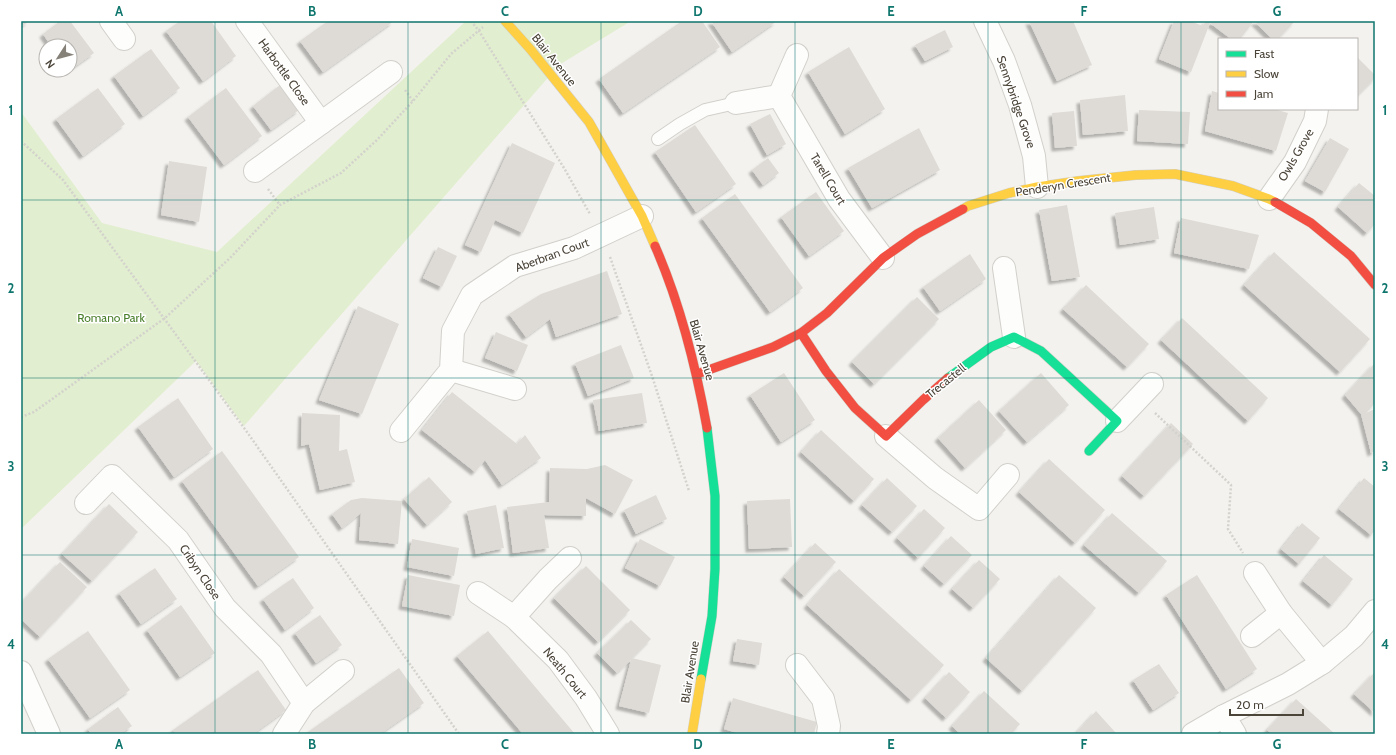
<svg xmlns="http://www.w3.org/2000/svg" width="1396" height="755" font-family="Cabin,sans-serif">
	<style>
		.green { fill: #e1eecf }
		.building { fill: #dedbd6; filter: url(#shadow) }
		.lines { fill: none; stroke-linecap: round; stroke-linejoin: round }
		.lane-casing { stroke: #d2d0cb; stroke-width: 14 }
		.street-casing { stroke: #d2d0cb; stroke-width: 24 }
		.fast-casing { stroke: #d3cfc5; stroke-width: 10 }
		.slow-casing { stroke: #d3cfc5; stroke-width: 10 }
		.jam-casing { stroke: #d3cfc5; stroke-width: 10 }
		.path { stroke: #d3d2cc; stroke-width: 2.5; stroke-dasharray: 2 2; stroke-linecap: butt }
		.lane { stroke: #fdfdfc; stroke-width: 12 }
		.street { stroke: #fdfdfc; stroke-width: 22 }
		.fast { stroke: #16e098; stroke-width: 9 }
		.slow { stroke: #ffcf43; stroke-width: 9 }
		.jam { stroke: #f24e42; stroke-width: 9 }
		.grid { fill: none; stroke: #0f766e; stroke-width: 1; stroke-opacity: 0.55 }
		.labels { text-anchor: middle; stroke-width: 3; stroke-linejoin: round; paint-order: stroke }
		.street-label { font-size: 12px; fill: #4b4439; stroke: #fff }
		.park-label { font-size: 12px; fill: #4a7f2a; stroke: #fff }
		.neatline { fill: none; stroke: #0f766e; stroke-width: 1.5 }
		.grid-label { font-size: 13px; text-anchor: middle; font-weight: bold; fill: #0f766e }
	</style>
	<defs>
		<filter id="shadow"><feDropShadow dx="-3.5" dy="3.5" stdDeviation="1" flood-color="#0004"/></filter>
	</defs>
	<rect width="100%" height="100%" fill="#f4f2ee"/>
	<!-- green -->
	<path class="green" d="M466,21h165l-72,44 -315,361 -48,-65 -175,168v-417l81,111 115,29z"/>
	<!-- building -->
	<g class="building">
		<path d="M21,21h8l-8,6z"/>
		<path d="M60,21h10l24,32 -24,17v-24h-19l-8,-12z"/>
		<path d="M180,21h31l25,35 -33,25 -37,-50z"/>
		<path d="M328,21h66l-71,51 -23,-31z"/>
		<path d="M682,21h20l18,26 -97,66 -24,-34z"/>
		<path d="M711,21h66l-45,31z"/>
		<path d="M1029,21h44l19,44 -35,16z"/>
		<path d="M1174,21h16l13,5 3,-5h89l-17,18h-6l-18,-18 -14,18h-9l-21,-16 -19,49 -32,-13z"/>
		<path d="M945,30l8,17 -28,14 -10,-16z"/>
		<path d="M849,47l36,62 -40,25 -37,-62z"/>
		<path d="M151,49l29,39 -37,28 -29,-40z"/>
		<path d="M1357,57l18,18v3l-18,18z"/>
		<path d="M280,85l19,25 -28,20 -18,-24z"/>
		<path d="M98,88l27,36 -42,32 -27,-37z"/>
		<path d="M226,88l36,48 -38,29 -36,-48z"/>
		<path d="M1212,91l7,2v16h55l14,4 -12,38 -71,-20z"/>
		<path d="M1125,95l3,36 -45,4 -3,-35z"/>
		<path d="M1139,110l51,2 -2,32 -51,-3z"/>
		<path d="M1074,111l3,35 -22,2 -3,-35z"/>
		<path d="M770,114l16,30 -19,11 -17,-31z"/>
		<path d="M695,125l41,59 -40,28 -41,-60z"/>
		<path d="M919,128l21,42 -68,38 -24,-40z"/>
		<path d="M1330,138l19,11 -24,43 -20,-11z"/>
		<path d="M512,143l43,20 -32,70 -28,-13 -14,32 -16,-7z"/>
		<path d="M768,158l11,15 -16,12 -11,-15z"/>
		<path d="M169,161l38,6 -8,55 -38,-7z"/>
		<path d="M1359,183l16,13v28l-8,9 -29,-26z"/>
		<path d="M816,192l28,39 -35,25 -28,-39z"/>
		<path d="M735,194l68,94 -33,24 -68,-94z"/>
		<path d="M1067,205l13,72 -28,4 -13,-71z"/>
		<path d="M1154,207l5,32 -39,6 -5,-32z"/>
		<path d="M1181,218l78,17 -10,34 -75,-16z"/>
		<path d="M438,247l19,9 -15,31 -19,-9z"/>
		<path d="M1274,252l96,87 -30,33 -96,-87z"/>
		<path d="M970,254l16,25 -46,32 -17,-24z"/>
		<path d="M607,271l15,43 -66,23 -6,-18 -24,18 -17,-23 32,-20z"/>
		<path d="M1086,285l63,59 -22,23 -64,-58z"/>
		<path d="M917,297l22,22 -65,65 -22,-22z"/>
		<path d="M358,306l41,18 -37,90 -43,-14z"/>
		<path d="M1182,318l86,80 -20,23 -87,-81z"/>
		<path d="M496,332l32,13 -11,26 -32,-13z"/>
		<path d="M621,345l13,33 -46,18 -13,-33z"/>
		<path d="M1375,363v40l-9,10 9,-4v42l-4,2 -10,-39 -16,-19z"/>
		<path d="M784,373l31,47 -34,22 -31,-47z"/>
		<path d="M1041,373l28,32 -42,37 -28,-31z"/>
		<path d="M452,392l65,52 8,-9 16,23 -39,27 -17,-25 -10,12 -53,-42z"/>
		<path d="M642,393l5,30 -48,8 -6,-31z"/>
		<path d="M178,398l35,51 -39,28 -36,-50z"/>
		<path d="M979,400l27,30 -41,38 -27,-30z"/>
		<path d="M302,413l38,2 -1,36 8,-2 8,33 -35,8 -11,-46 -8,2z"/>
		<path d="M1171,423l22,21 -49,52 -22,-20z"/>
		<path d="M821,430l53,49 -20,22 -53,-49z"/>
		<path d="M222,451l77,106 -41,29 -76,-105z"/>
		<path d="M1049,459l56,51 -30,33 -56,-51z"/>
		<path d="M605,465l28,15 -18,34 -29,-16v18l-42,-1 5,33 -36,5 -6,-46 42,-5 1,-34 37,1z"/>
		<path d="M429,477l23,25 -25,23 -23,-26z"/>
		<path d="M887,478l30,28 -25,26 -30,-27z"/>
		<path d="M1364,478l11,9v43l-4,5 -32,-26z"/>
		<path d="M656,495l11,24 -31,15 -12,-24z"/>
		<path d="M362,498l40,3 -4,43 -39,-4 2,-27 -19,15 -10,-14 19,-14z"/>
		<path d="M790,499l2,48 -43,2 -2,-48z"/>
		<path d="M109,504l29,28 -46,49 -30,-27z"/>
		<path d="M496,505l8,43 -28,6 -9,-43z"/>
		<path d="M924,509l21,19 -27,30 -21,-20z"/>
		<path d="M1112,513l55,48 -28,32 -55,-48z"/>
		<path d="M1302,523l18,15 -21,26 -18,-15z"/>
		<path d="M951,536l21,19 -28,29 -20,-18z"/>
		<path d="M412,539l47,9 -5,28 -47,-9z"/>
		<path d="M640,539l35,18 -15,29 -35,-18z"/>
		<path d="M815,543l21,19 -32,34 -20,-19z"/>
		<path d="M1324,555l29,24 -21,26 -29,-24z"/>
		<path d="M979,560l21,19 -27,29 -21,-19z"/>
		<path d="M60,562l27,25 -47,50 -19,-18v-16z"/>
		<path d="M586,566l44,44 -32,32 -44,-44z"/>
		<path d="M155,568l22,31 -36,25 -22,-31z"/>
		<path d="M839,569l105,96 -33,35 -104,-95z"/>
		<path d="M408,575l52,10 -6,31 -52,-10z"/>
		<path d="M1059,575l37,33 -74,83 -36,-33z"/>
		<path d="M1197,575l60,94 -31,20 -60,-94z"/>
		<path d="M293,578l21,30 -29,22 -22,-31z"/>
		<path d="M181,605l34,48 -35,24 -33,-47z"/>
		<path d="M320,615l22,30 -26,18 -21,-30z"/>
		<path d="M631,620l20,19 -19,19 29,7 -12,48 -30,-7 12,-46 -14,13 -20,-20z"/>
		<path d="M88,631l42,59 -40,28 -42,-59z"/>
		<path d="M488,631l87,103h-52l-66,-78z"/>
		<path d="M737,639l25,4 -3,22 -26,-4z"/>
		<path d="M1159,664l20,29 -26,17 -20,-30z"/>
		<path d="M399,668l25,35 -44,31h-75z"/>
		<path d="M258,670l28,40 -33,24h-77l-3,-4z"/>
		<path d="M949,672l21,20 -24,26 -21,-20z"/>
		<path d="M1375,672v41l-21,-19z"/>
		<path d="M984,691l36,33 -9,10h-51l-8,-8z"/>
		<path d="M733,698l84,24 -3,12h-73l-17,-5z"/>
		<path d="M1296,699l39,35h-63l-5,-4z"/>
		<path d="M118,707l14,19 -12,8h-29l-3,-5z"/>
		<path d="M1096,711l20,22 -37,1 -2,-2z"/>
	</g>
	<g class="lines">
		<!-- lane casing -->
		<g class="lane-casing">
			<path id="lane" d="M658,139l22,-15 25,-14 31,-7"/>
		</g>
		<!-- street casing -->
		<g class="street-casing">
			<g id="street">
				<path d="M111,21l13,18"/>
				<path d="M247,21l74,102 70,-51"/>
				<path d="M985,21l19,40 16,44 14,51 3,31"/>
				<path d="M797,55l-18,41 60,103 44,59"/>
				<path d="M736,103l43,-7"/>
				<path d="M255,171l66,-48"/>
				<path d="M1269,199l26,-37 20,-41 2,-12"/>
				<path d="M1004,268l10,69"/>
				<path d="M451,370l64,19"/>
				<path d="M1117,421l35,-37"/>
				<path d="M401,431l50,-61 2,-39 19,-36 43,-29 59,-18 68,-32"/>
				<path d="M886,436l49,42 44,31 29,-34"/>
				<path d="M86,503l26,-27 66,64 47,68 46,46 33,49"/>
				<path d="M1255,573l26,40 41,50"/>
				<path d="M478,593l36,24 44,43 28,38 22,36"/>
				<path d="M514,617l34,-38 22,-21"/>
				<path d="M1252,636l29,-23"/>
				<path d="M797,665l26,34 6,27 -1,8"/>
				<path d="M21,672l28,62"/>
				<path d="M1224,716l11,18"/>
				<path d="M284,734l20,-31 39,-32"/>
				<path d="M1193,734l31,-18 64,-32 34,-21 32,-27 21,-25"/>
			</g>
		</g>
		<!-- fast casing -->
		<g class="fast-casing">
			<g id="fast">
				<path d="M948,378l43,-31 23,-10 27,14 76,70 -28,30"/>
				<path d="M701,679l11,-63 3,-47v-73l-8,-68"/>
			</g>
		</g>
		<!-- slow casing -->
		<g class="slow-casing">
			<g id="slow">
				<path d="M505,21l26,29 58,72 53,94 13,30"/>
				<path d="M963,209l5,-3 41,-13 28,-6 41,-6 58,-6 39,-1 58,12 36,13 6,3"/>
				<path d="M692,734l9,-55"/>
			</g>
		</g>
		<!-- jam casing -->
		<g class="jam-casing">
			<g id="jam">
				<path d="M1275,202l36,21 40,33 24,29"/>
				<path d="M655,246c25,57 41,121 52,182"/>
				<path d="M801,333l25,38 29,37 31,28 37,-36 25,-22"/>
				<path d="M697,374l76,-27 28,-14 26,-20 56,-55 34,-24 46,-25"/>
			</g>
		</g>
		<!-- path -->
		<g class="path">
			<path d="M471,21l8,10 85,137 26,46"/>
			<path d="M405,90l8,11"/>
			<path d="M21,141l42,39 184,252 212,302"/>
			<path d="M268,189l12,16"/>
			<path d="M610,257l42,119 37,115"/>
			<path d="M1155,413l76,72 -3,44 15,24"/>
			<path d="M21,417l13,-5 131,-94 65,-60 50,-53 61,-32 36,-33 36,-39 38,-47 32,-27"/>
		</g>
		<!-- lane -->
		<use href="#lane" class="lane"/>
		<!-- street -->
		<use href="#street" class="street"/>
		<!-- fast -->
		<use href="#fast" class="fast"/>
		<!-- slow -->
		<use href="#slow" class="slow"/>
		<!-- jam -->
		<use href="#jam" class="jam"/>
	</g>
	<!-- grid -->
	<path class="grid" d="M215,21v713M408,21v713M601,21v713M795,21v713M988,21v713M1181,21v713M21,200h1354M21,378h1354M21,555h1354"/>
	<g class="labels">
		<!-- street labels -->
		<g class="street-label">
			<text transform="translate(554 60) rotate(51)" y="4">Blair Avenue</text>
			<text transform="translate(284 72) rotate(54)" y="4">Harbottle Close</text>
			<text transform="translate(1016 102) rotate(71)" y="4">Sennybridge Grove</text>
			<text transform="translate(1296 155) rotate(-60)" y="4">Owls Grove</text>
			<text transform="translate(828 179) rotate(59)" y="4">Tarell Court</text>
			<text transform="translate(1063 185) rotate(-9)" y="4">Penderyn Crescent</text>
			<text transform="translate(552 255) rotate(-20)" y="4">Aberbran Court</text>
			<text transform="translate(702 350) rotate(74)" y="4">Blair Avenue</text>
			<text transform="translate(946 381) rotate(-39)" y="4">Trecastell</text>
			<text transform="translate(200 572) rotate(56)" y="4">Cribyn Close</text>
			<text transform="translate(690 672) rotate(-81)" y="4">Blair Avenue</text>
			<text transform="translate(565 673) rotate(51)" y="4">Neath Court</text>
		</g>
		<!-- park labels -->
		<g class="park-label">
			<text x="111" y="322">Romano Park</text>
		</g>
	</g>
	<!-- border -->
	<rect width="1396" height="755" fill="none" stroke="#ffffff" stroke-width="44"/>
	<!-- legend -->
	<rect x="1218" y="38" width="140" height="72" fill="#ffffff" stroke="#b7b4b0"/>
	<rect x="1226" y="51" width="20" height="6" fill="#16e098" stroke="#b7b4b0"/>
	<text x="1254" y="58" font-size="12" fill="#4b4439">Fast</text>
	<rect x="1226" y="71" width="20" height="6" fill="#ffcf43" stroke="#b7b4b0"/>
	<text x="1254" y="78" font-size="12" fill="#4b4439">Slow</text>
	<rect x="1226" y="91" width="20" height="6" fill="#f24e42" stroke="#b7b4b0"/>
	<text x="1254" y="98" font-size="12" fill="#4b4439">Jam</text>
	<!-- north arrow -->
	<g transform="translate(58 58) rotate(234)"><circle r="19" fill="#ffffff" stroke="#b7b4b0"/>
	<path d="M0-3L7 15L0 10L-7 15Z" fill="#868178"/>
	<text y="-6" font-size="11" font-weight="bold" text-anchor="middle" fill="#4b4439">N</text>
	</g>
	<!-- scale -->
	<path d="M1230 709v6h73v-6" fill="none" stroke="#4b4439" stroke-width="2"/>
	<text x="1236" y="709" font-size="12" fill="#4b4439" stroke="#ffffff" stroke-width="3" paint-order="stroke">20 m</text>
	<rect x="22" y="22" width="1352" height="711" class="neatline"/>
	<g class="grid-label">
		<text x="119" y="16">A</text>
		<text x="312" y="16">B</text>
		<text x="505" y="16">C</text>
		<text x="698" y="16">D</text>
		<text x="891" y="16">E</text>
		<text x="1084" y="16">F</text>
		<text x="1277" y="16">G</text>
		<text x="11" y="115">1</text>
		<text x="1385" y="115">1</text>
		<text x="11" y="293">2</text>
		<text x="1385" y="293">2</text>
		<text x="11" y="471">3</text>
		<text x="1385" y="471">3</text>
		<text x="11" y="649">4</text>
		<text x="1385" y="649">4</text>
		<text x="119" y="749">A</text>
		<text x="312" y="749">B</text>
		<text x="505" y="749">C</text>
		<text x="698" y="749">D</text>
		<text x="891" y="749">E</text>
		<text x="1084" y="749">F</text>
		<text x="1277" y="749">G</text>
	</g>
</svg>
